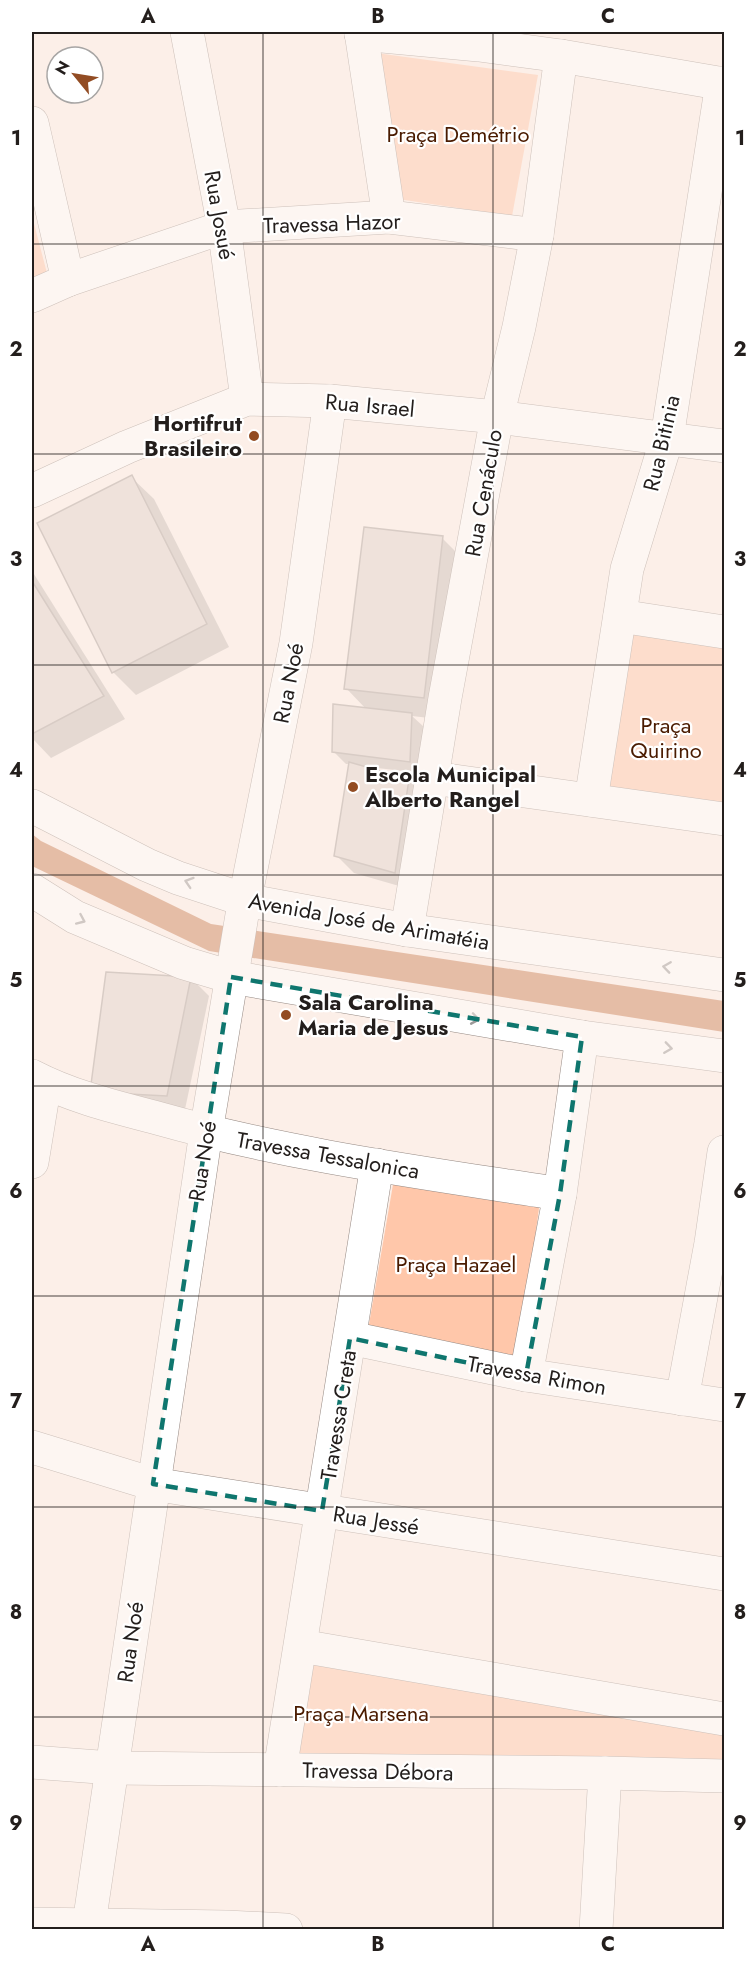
<svg xmlns="http://www.w3.org/2000/svg" width="756" height="1961" font-family="Jost,sans-serif">
	<style>
		.green { fill: #ffc7aa }
		.water { fill: #ca8058 }
		.shadow { fill: #0003 }
		.building { fill: #e0d3cd; stroke: #aea29c; stroke-width: 1.5 }
		.lines { fill: none; stroke-linecap: round; stroke-linejoin: round }
		.minor-casing { stroke: #968a84; stroke-width: 34 }
		.minor { stroke: #fff; stroke-width: 33 }
		.oneway { stroke: #9c9a99 }
		.marked { fill: none; stroke: #0f766e; stroke-width: 4.5; stroke-dasharray: 12 8; stroke-linejoin: round }
		.grid { fill: none; stroke: #231e1c; stroke-width: 1.5; stroke-opacity: 0.55 }
		.poi-dot { fill: #924c23; stroke: #fff; stroke-width: 2 }
		.labels { text-anchor: middle; stroke-width: 4.5; stroke-linejoin: round; paint-order: stroke }
		.park-label { font-size: 22px; fill: #4a1b00; stroke: #fff }
		.street-label { font-size: 22px; fill: #231e1c; stroke: #fff }
		.poi-label { font-size: 22px; font-weight: bold; fill: #231e1c; stroke: #fff; text-anchor: start }
		.neatline { fill: none; stroke: #231e1c; stroke-width: 2 }
		.grid-label { font-size: 20px; text-anchor: middle; font-weight: bold; fill: #231e1c }
	</style>
	<rect width="100%" height="100%" fill="#fcefe8"/>
	<!-- green -->
	<g class="green">
		<path d="M376,53l162,22 -26,141 -114,-17z"/>
		<path d="M32,216l16,61 -16,7z"/>
		<path d="M626,622l98,16v167l-126,-16z"/>
		<path d="M396,1167l145,26 -22,165 -152,-22z"/>
		<path d="M311,1653l413,61v57l-432,-8z"/>
	</g>
	<!-- water -->
	<path class="water" d="M32,834l9,7 170,83 513,77v31l-515,-81 -177,-85z"/>
	<!-- shadow -->
	<g class="shadow">
		<path d="M131,477l23,22 75,148 -93,48 -23,-23 -74,-148z"/>
		<path d="M442,538l23,23 -18,159 -35,-4 12,11 -2,46 -54,-6 -1,1 41,12 19,18 -14,92 -59,-17 -18,-18 14,-91h-4l-13,-13 34,-41 -21,-22z"/>
		<path d="M32,571l93,148 -74,39 -19,-20z"/>
		<path d="M191,978l18,18 -25,118 -74,-5z"/>
	</g>
	<!-- building -->
	<g class="building">
		<path d="M132,475l75,149 -95,49 -75,-150z"/>
		<path d="M364,527l79,9 -19,162 -80,-9z"/>
		<path d="M32,581l72,115 -72,38z"/>
		<path d="M333,704l79,9 -2,49 -78,-10z"/>
		<path d="M349,762l60,17 -14,94 -61,-17z"/>
		<path d="M106,972l85,5 -24,119 -77,-4z"/>
	</g>
	<g class="lines">
		<!-- minor casing -->
		<g class="minor-casing">
			<g id="minor">
				<path d="M187,32l37,195 23,172"/>
				<path d="M361,32l28,185"/>
				<path d="M361,34l118,11 82,11 163,28"/>
				<path d="M32,123l36,157"/>
				<path d="M32,296l36,-16 156,-53 165,-10 148,18"/>
				<path d="M32,491l95,-44 120,-48 83,2 167,16 227,29"/>
				<path d="M620,616l104,16"/>
				<path d="M432,778l292,41"/>
				<path d="M591,800l36,-231 40,-131 55,-355"/>
				<path d="M32,806l115,59 31,13 67,22 162,30 317,45"/>
				<path d="M32,890l43,27 109,46 47,14 351,60 142,19"/>
				<path d="M407,930l38,-232 52,-281 22,-90 18,-92 24,-179"/>
				<path d="M32,1076c38,20 83,31 125,42 131,37 268,55 403,76"/>
				<path d="M32,1162l13,-79"/>
				<path d="M350,1338l176,37 198,30"/>
				<path d="M526,1375l34,-181 22,-157"/>
				<path d="M682,1399l29,-156 13,-91"/>
				<path d="M32,1447l121,37 571,90"/>
				<path d="M301,1646l423,73"/>
				<path d="M32,1762l80,6 493,5 119,3"/>
				<path d="M280,1770l97,-605"/>
				<path d="M32,1924l195,3 59,3"/>
				<path d="M89,1924l117,-792 37,-223 53,-266 34,-242"/>
				<path d="M596,1930l9,-157"/>
			</g>
		</g>
		<!-- minor -->
		<use href="#minor" class="minor"/>
	</g>
	<!-- one-way arrows -->
	<defs><path id="oneway-chevron" d="M-2-3.5L2.5 0L-2 3.5" fill="none" stroke-width="1.6" stroke-linecap="round" stroke-linejoin="round" transform="scale(1.5)"/></defs>
	<g class="oneway">
		<use href="#oneway-chevron" transform="translate(189 882) rotate(-162)"/>
		<use href="#oneway-chevron" transform="translate(81 920) rotate(24)"/>
		<use href="#oneway-chevron" transform="translate(667 967) rotate(-172)"/>
		<use href="#oneway-chevron" transform="translate(475 1019) rotate(10)"/>
		<use href="#oneway-chevron" transform="translate(668 1048) rotate(8)"/>
	</g>
	<!-- marked area -->
	<path d="M0 0H756V1961H0ZM231,977l351,60 -22,157 -34,181 -176,-37 -28,173 -169,-27z" fill="#fcefe8" fill-opacity=".55" fill-rule="evenodd"/>
	<path class="marked" d="M231,977l351,60 -22,157 -34,181 -176,-37 -28,173 -169,-27z"/>
	<!-- grid -->
	<path class="grid" d="M263,32v1898M493,32v1898M32,244h692M32,454h692M32,665h692M32,875h692M32,1086h692M32,1296h692M32,1507h692M32,1717h692"/>
	<!-- markers -->
	<g class="poi-dot">
		<circle cx="254" cy="436" r="6"/>
		<circle cx="353" cy="787" r="6"/>
		<circle cx="286" cy="1015" r="6"/>
	</g>
	<g class="labels">
		<!-- park labels -->
		<g class="park-label">
			<text x="458" y="142">Praça Demétrio</text>
			<text x="666" y="733">Praça<tspan x="666" dy="25">Quirino</tspan></text>
			<text x="456" y="1272">Praça Hazael</text>
			<text x="361" y="1721">Praça Marsena</text>
		</g>
		<!-- street labels -->
		<g class="street-label">
			<text transform="translate(220 215) rotate(80)" y="8">Rua Josué</text>
			<text transform="translate(332 223) rotate(-2)" y="8">Travessa Hazor</text>
			<text transform="translate(370 405) rotate(5)" y="8">Rua Israel</text>
			<text transform="translate(661 443) rotate(-77)" y="8">Rua Bitinia</text>
			<text transform="translate(483 493) rotate(-80)" y="8">Rua Cenáculo</text>
			<text transform="translate(288 683) rotate(-79)" y="8">Rua Noé</text>
			<text transform="translate(369 921) rotate(10)" y="8">Avenida José de Arimatéia</text>
			<text transform="translate(328 1155) rotate(10)" y="8">Travessa Tessalonica</text>
			<text transform="translate(202 1161) rotate(-81)" y="8">Rua Noé</text>
			<text transform="translate(537 1375) rotate(10)" y="8">Travessa Rimon</text>
			<text transform="translate(338 1415) rotate(-81)" y="8">Travessa Creta</text>
			<text transform="translate(376 1520) rotate(9)" y="8">Rua Jessé</text>
			<text transform="translate(130 1642) rotate(-82)" y="8">Rua Noé</text>
			<text transform="translate(378 1771) rotate(1)" y="8">Travessa Débora</text>
		</g>
		<!-- poi labels -->
		<g class="poi-label">
			<text x="242" y="431" text-anchor="end">Hortifrut<tspan x="242" dy="25">Brasileiro</tspan></text>
			<text x="365" y="782">Escola Municipal<tspan x="365" dy="25">Alberto Rangel</tspan></text>
			<text x="298" y="1010">Sala Carolina<tspan x="298" dy="25">Maria de Jesus</tspan></text>
		</g>
	</g>
	<!-- border -->
	<rect width="756" height="1961" fill="none" stroke="#ffffff" stroke-width="66"/>
	<!-- north arrow -->
	<g transform="translate(75 75) rotate(300)"><circle r="28" fill="#ffffff" stroke="#a7a5a4" stroke-width="1.5"/>
	<path d="M0-4.5L10 22L0 15L-10 22Z" fill="#924c23"/>
	<text y="-9" font-size="16" font-weight="bold" text-anchor="middle" fill="#231e1c">N</text>
	</g>
	<rect x="33" y="33" width="690" height="1895" class="neatline"/>
	<g class="grid-label">
		<text x="148" y="23">A</text>
		<text x="378" y="23">B</text>
		<text x="608" y="23">C</text>
		<text x="16" y="145">1</text>
		<text x="740" y="145">1</text>
		<text x="16" y="356">2</text>
		<text x="740" y="356">2</text>
		<text x="16" y="566">3</text>
		<text x="740" y="566">3</text>
		<text x="16" y="777">4</text>
		<text x="740" y="777">4</text>
		<text x="16" y="987">5</text>
		<text x="740" y="987">5</text>
		<text x="16" y="1198">6</text>
		<text x="740" y="1198">6</text>
		<text x="16" y="1408">7</text>
		<text x="740" y="1408">7</text>
		<text x="16" y="1619">8</text>
		<text x="740" y="1619">8</text>
		<text x="16" y="1830">9</text>
		<text x="740" y="1830">9</text>
		<text x="148" y="1951">A</text>
		<text x="378" y="1951">B</text>
		<text x="608" y="1951">C</text>
	</g>
</svg>
